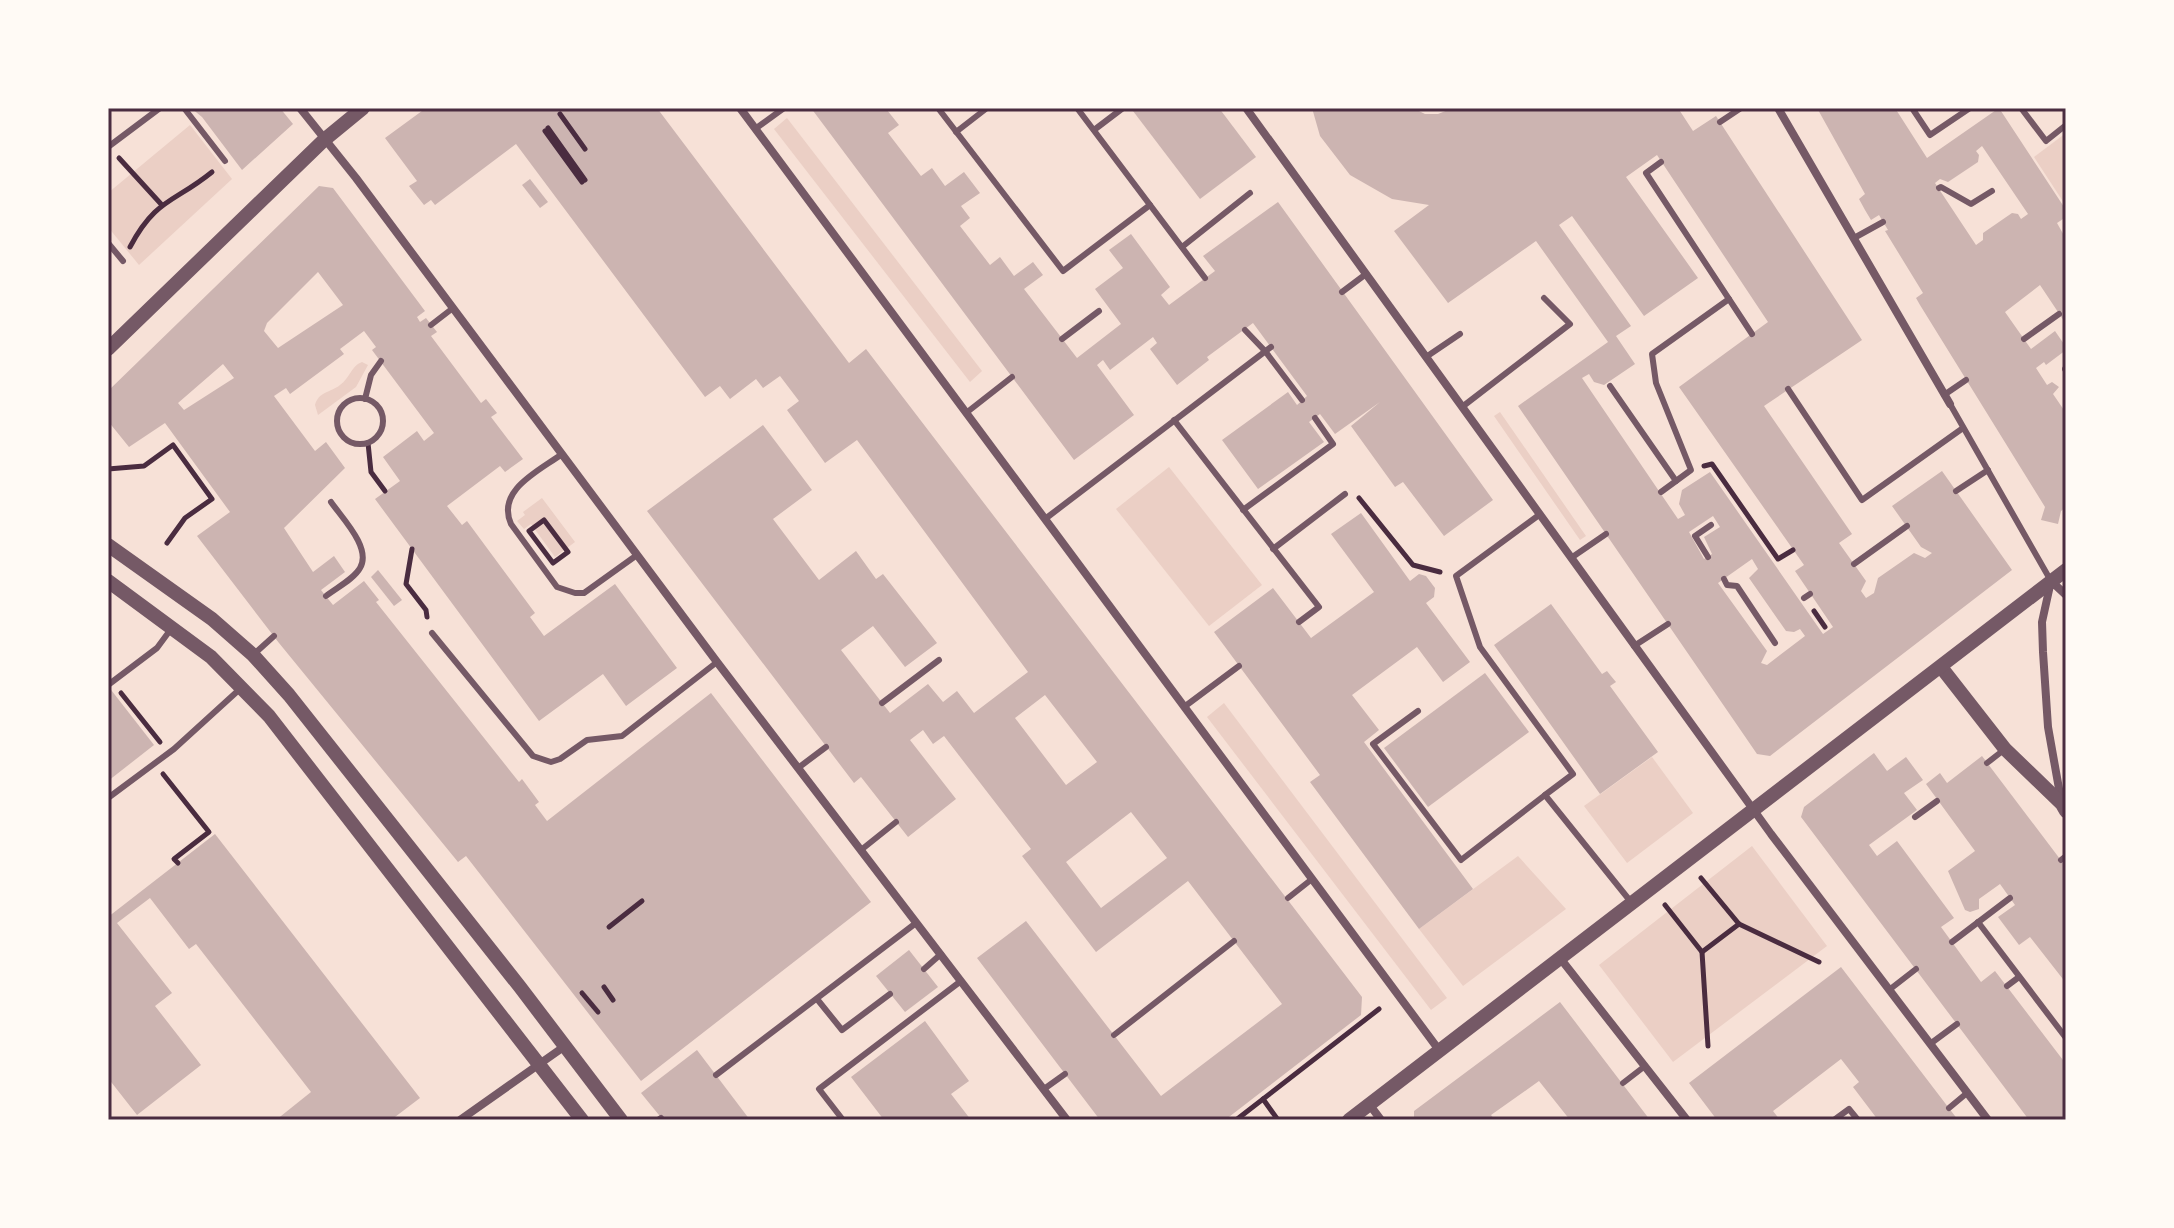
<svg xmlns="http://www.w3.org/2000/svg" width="2174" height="1228" font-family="Roboto,sans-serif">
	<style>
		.green { fill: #ebcfc5 }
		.building { fill: #ccb4b1; fill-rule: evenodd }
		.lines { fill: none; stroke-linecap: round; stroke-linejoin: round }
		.path { stroke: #4a2c40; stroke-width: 5 }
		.service { stroke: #755966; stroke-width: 6 }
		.minor { stroke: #755966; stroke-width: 8 }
		.tertiary { stroke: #755966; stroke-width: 14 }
		.neatline { fill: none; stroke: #4a2c40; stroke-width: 3 }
	</style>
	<rect width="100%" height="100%" fill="#f7e1d7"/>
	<!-- green -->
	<g class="green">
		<path d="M787,118l195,253 -12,11 -196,-253z"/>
		<path d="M190,125l42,54 -93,86 -31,-38v-34z"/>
		<path d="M2066,133v73l-32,-49z"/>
		<path d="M362,362l6,3 -12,22 -38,28 -3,-10c4,-14 15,-12 25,-20 10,-7 11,-19 22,-23z"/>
		<path d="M1500,412l86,124 -6,4 -86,-124z"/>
		<path d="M1169,467l93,118 -53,41 -93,-117z"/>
		<path d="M542,498l33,44 -20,15 -24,-33 -7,5 -7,-8 8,-6 -2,-3z"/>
		<path d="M1224,703l223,295 -16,12 -224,-293z"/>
		<path d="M1652,757l41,56 -66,50 -43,-57z"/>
		<path d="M1752,846l75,100 -154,116 -74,-97z"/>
		<path d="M1518,856l48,53 -103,77 -44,-57z"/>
	</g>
	<!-- building -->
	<g class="building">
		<path d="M191,108h89l13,16 -51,46 -40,-53z"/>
		<path d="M426,108h231l192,255 17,-14 496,648 -1,18 -136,105h-125l-123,-162 49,-37 135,175 121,-92 -94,-123 -92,71 -74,-96 9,-7 -87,-113 -11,8 -10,-14 -13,10 46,59 -48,38 -47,-60 -7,6 -207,-272 116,-86 49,65 -39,29 46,61 37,-29 20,28 7,-5 54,69 -32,24 -32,-41 -32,24 49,63 38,-29 15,18 14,-11 17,22 54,-41 -171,-232 -32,23 -38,-53 12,-9 -19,-25 -17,12 -7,-9 -26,20 -10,-13 -15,11 -189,-253 -81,61 -4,-5 -7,5 -15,-19 8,-5 -32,-43zM1045,695l52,67 -31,23 -51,-67zM1131,812l36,46 -66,50 -35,-46z"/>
		<path d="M811,108h79l-3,2 12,15 -11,8 33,43 11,-8 13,18 19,-14 16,21 -19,13 9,12 -10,8 30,39 10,-8 14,19 19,-14 10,13 -19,14 53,69 44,-34 -26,-35 28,-21 -14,-18 22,-16 39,53 -9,8 8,10 46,-34 -12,-15 75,-54 215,298 -49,36 -41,-54 -8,5 -44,-61 29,-24 -45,32 -15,-20 -11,8 15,20 -66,47 -36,-49 66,-48 9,13 10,-9 -54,-73 -46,34 2,3 -32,25 -27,-36 7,-6 -4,-6 -43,33 -7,-10 -6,5 37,50 -60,45z"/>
		<path d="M1137,108h82l37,49 -56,42 -67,-88z"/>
		<path d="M1312,108h101l12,6h13l15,-6h225l15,23 23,-15 146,224 -98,66 88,128 -13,9 27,38 -5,10 5,7 8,-5 4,-15 36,-25 11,5 7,-5 -11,-6 -29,-41 50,-35 70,99 -242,186 -13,-2 -239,-348 90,-64 -72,-101 -88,62 -54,-72 35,-26 -37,-6 -42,-24 -30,-39zM1657,155l111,167 -89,65 125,178 -9,6 38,56 -10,7 -113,-162 -28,18 -3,14 6,11 -7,4 -96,-141 7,-4 5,8 10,3 31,-21 -19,-28 15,-10 -72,-101 13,-9 72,100 54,-38 -72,-101zM1713,516l7,11 -16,10 8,17 -8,5 -15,-27zM1752,559l6,10 -9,9 37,53 8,1 6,-3 5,7 -38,29 -6,-2 6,-12 -49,-68z"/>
		<path d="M1817,108h78l32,50 72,-50 67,102v7l-9,6 9,16v85l-26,-39 -35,27 26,37 24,-18 11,16v3l-20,15 -2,-3 -8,6 11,17 5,-3 7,5 -6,7 13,19v94l-5,4 -3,13 -17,-4 4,-13 -125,-202 -4,-7 7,-5 -38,-62 3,-1 -9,-15 -8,5 -6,-10 -6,-11 6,-5zM1982,146l46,68 -7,5 -3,-5 -6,-1 -29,20v7l-7,5 -41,-62 5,-4 8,3 30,-20 1,-7 -3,-4z"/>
		<path d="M530,179l18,23 -8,6 -18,-23z"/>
		<path d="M319,186l14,2 92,123 -8,6 3,5 6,-4 11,14 -6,4 50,67 5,-4 11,14 -6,4 32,42 -18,13 -5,-6 -53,40 15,19 5,-4 68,92 -5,4 14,19 71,-52 62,84 -51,38 -23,-32 -64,47 -164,-222 25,-18 -17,-24 34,-26 7,10 10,-8 -62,-83 4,-3 -12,-16 -24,18 4,5 -54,40 -4,-6 -12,8 41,55 11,-9 19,26 -61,60 29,44 21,-16 11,16 -24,18 12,15 31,-24 15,19 -3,2 143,180 3,-3 17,23 -4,3 12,16 164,-128 160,209 -230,179 -175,-225 -8,6 -179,-219 -82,-107 33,-24 -65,-89 -36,24 -21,-26v-30zM318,272l25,33 -65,43 -14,-17 3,-8zM223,364l11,14 -50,32 -6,-7z"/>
		<path d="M1361,513l49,68 9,-7 7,2 9,12 -1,9 -8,6 44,59 -27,20 -26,-35 -65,48 27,35 -15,12 109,147 -54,40 -109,-147 10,-7 -106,-143 59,-44 38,50 63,-46 -43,-58z"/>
		<path d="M378,570l24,30 -8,6 -23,-29z"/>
		<path d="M1551,604l51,70 5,-3 4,5 5,6 -6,4 48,66 -58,42 -106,-149z"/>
		<path d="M1485,673l44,59 -101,75 -44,-59z"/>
		<path d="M108,686l46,59 -46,36z"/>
		<path d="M1874,753l13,18 19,-14 17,23 -19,13 13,17 -48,35 8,11 20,-15 57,77 -13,9 40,55 14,-11 71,93v56h-37l-228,-303 3,-10z"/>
		<path d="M1982,756l84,111v116l-36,-46 -11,8 -21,-28 17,-12 -15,-21 -21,15v10l-9,3 -5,-2 -17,-39 27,-20 -49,-67 14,-11 7,10z"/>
		<path d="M215,834l205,264 -29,22h-115l35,-28 -115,-148 -7,5 -39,-51 -33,25 55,70 -17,13 46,59 -64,50 -29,-37v-161z"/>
		<path d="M909,950l29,37 -33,25 -29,-36z"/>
		<path d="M1841,967l117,153h-80l-25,-33 6,-5 -18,-23 -68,52 7,9h-63l-28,-37z"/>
		<path d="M1560,1002l90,118h-80l-31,-39 -48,34 4,5h-81v-9z"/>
		<path d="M925,1021l44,60 -18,13 20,26h-87l-33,-43z"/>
		<path d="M697,1050l53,70h-87l-22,-27z"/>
	</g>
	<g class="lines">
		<!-- path -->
		<g class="path">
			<path d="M560,114l25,35"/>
			<path d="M548,128l37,52"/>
			<path d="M545,131l37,51"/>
			<path d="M119,158l42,46"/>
			<path d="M130,247c26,-49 44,-44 82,-75"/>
			<path d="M368,443l3,29 14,19"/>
			<path d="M1704,466l8,-2 66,95 15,-9"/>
			<path d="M108,469l36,-3 29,-21 39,54 -27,19 -18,25"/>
			<path d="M1359,498l54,67 27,7"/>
			<path d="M544,520l24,32 -15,11 -24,-32z"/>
			<path d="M412,549l-6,35 20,26 1,7"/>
			<path d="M1814,611l11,16"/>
			<path d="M121,693l39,49"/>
			<path d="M163,774l46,58 -35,27 4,4"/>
			<path d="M1701,878l38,46 80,38"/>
			<path d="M1665,905l37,47 6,94"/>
			<path d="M609,927l33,-26"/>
			<path d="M1702,952l37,-28"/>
			<path d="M604,987l9,13"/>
			<path d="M582,993l16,19"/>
			<path d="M1263,1099l15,21"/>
			<path d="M1236,1120l143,-111"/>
		</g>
		<!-- service -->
		<g class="service">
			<path d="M184,108l41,53"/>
			<path d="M938,108l125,163 87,-66"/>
			<path d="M1077,108l128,170"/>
			<path d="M1912,108l18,27 40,-27"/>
			<path d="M2021,108l25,33 20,-16"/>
			<path d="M1720,122l21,-14"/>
			<path d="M755,129l29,-21"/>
			<path d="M1094,130l29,-22"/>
			<path d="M956,132l31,-24"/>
			<path d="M108,147l52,-39"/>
			<path d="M1661,162l-15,11 106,161"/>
			<path d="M1939,188l2,-1 30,17 21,-13"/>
			<path d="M1854,238l29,-16"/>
			<path d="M108,243l15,18"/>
			<path d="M1182,247l68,-54"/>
			<path d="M1342,292l24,-18"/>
			<path d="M431,325l22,-17"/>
			<path d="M1245,330l20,21 37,49"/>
			<path d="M1062,339l37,-28"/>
			<path d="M2024,339l35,-25"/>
			<path d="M1426,357l34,-23"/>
			<path d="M2065,369h1"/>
			<path d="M1610,386l66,95"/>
			<path d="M1788,389l74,111 101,-72"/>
			<path d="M1944,395l22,-15"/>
			<circle cx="360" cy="421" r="23"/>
			<path d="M365,399l6,-24 10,-14"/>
			<path d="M1950,404l101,177"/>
			<path d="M1462,407l108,-83 -26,-26"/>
			<path d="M966,413l46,-36"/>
			<path d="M1174,420l145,187 -20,15"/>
			<path d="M562,454c-23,17 -66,36 -51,70l46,63 18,6h9l53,-38"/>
			<path d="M1956,491l32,-21"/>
			<path d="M1661,492l30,-22 -35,-87 -4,-29 77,-55"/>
			<path d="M1243,510l90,-66 -18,-26"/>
			<path d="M1539,515l-83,61 24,71 93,127 -28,21 86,107"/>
			<path d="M1045,519l226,-172"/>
			<path d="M1273,549l72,-55"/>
			<path d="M1708,557l-13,-21 16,-11"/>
			<path d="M1571,558l35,-24"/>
			<path d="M1854,564l53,-38"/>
			<path d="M1724,579l3,6 10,1 38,57"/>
			<path d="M326,596c10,-8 28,-17 34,-28 12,-20 -18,-50 -29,-66"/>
			<path d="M1804,598l6,-4"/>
			<path d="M432,633l101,123 18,6 9,-3 27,-19 35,-4 95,-74"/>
			<path d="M1634,646l34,-22"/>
			<path d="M253,655l21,-19"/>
			<path d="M108,685l49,-37 14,-19"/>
			<path d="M882,703l57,-43"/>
			<path d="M1184,707l55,-41"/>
			<path d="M1418,711l-45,33 88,116 84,-65"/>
			<path d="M1987,763l18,-14"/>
			<path d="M798,768l28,-21"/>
			<path d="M108,798l66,-49 67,-61"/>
			<path d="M1915,817l22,-16"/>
			<path d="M861,850l35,-28"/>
			<path d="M2061,860l5,-4"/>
			<path d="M1288,898l24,-19"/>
			<path d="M1978,922l88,116"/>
			<path d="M1952,942l58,-44"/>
			<path d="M924,969l17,-15"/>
			<path d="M2007,986l12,-9"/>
			<path d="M1889,990l27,-21"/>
			<path d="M817,999l25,31 48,-36"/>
			<path d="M1114,1035l120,-94"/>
			<path d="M1930,1044l27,-20"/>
			<path d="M716,1075l200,-152"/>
			<path d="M1623,1083l22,-17"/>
			<path d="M1044,1089l21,-15"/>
			<path d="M1949,1108l18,-15"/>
			<path d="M658,1120l3,-2"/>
			<path d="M843,1120l-24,-31 142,-108"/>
			<path d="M1834,1120l15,-11 9,11"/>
		</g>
		<!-- minor -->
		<g class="minor">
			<path d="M300,108l56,70 361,484 350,458"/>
			<path d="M740,108l699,942"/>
			<path d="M1246,108l525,726 217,286"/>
			<path d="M1778,108l172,296"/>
			<path d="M2061,800l-13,-73 -5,-75 -1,-30 9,-41 15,14"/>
			<path d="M1560,958l127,162"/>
			<path d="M1369,1104l12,16"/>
			<path d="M460,1120l105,-74"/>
		</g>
		<!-- tertiary -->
		<g class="tertiary">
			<path d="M108,349l216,-209 39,-32"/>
			<path d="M108,545l104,74 41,36 36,40 231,292 101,133"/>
			<path d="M108,581l103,76 58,59 313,404"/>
			<path d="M1941,667l64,82 57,55 4,7"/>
			<path d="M1349,1120l717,-550"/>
		</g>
	</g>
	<!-- border -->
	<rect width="2174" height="1228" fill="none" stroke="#fffaf5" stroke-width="220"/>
	<rect x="110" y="110" width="1954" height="1008" class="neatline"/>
</svg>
